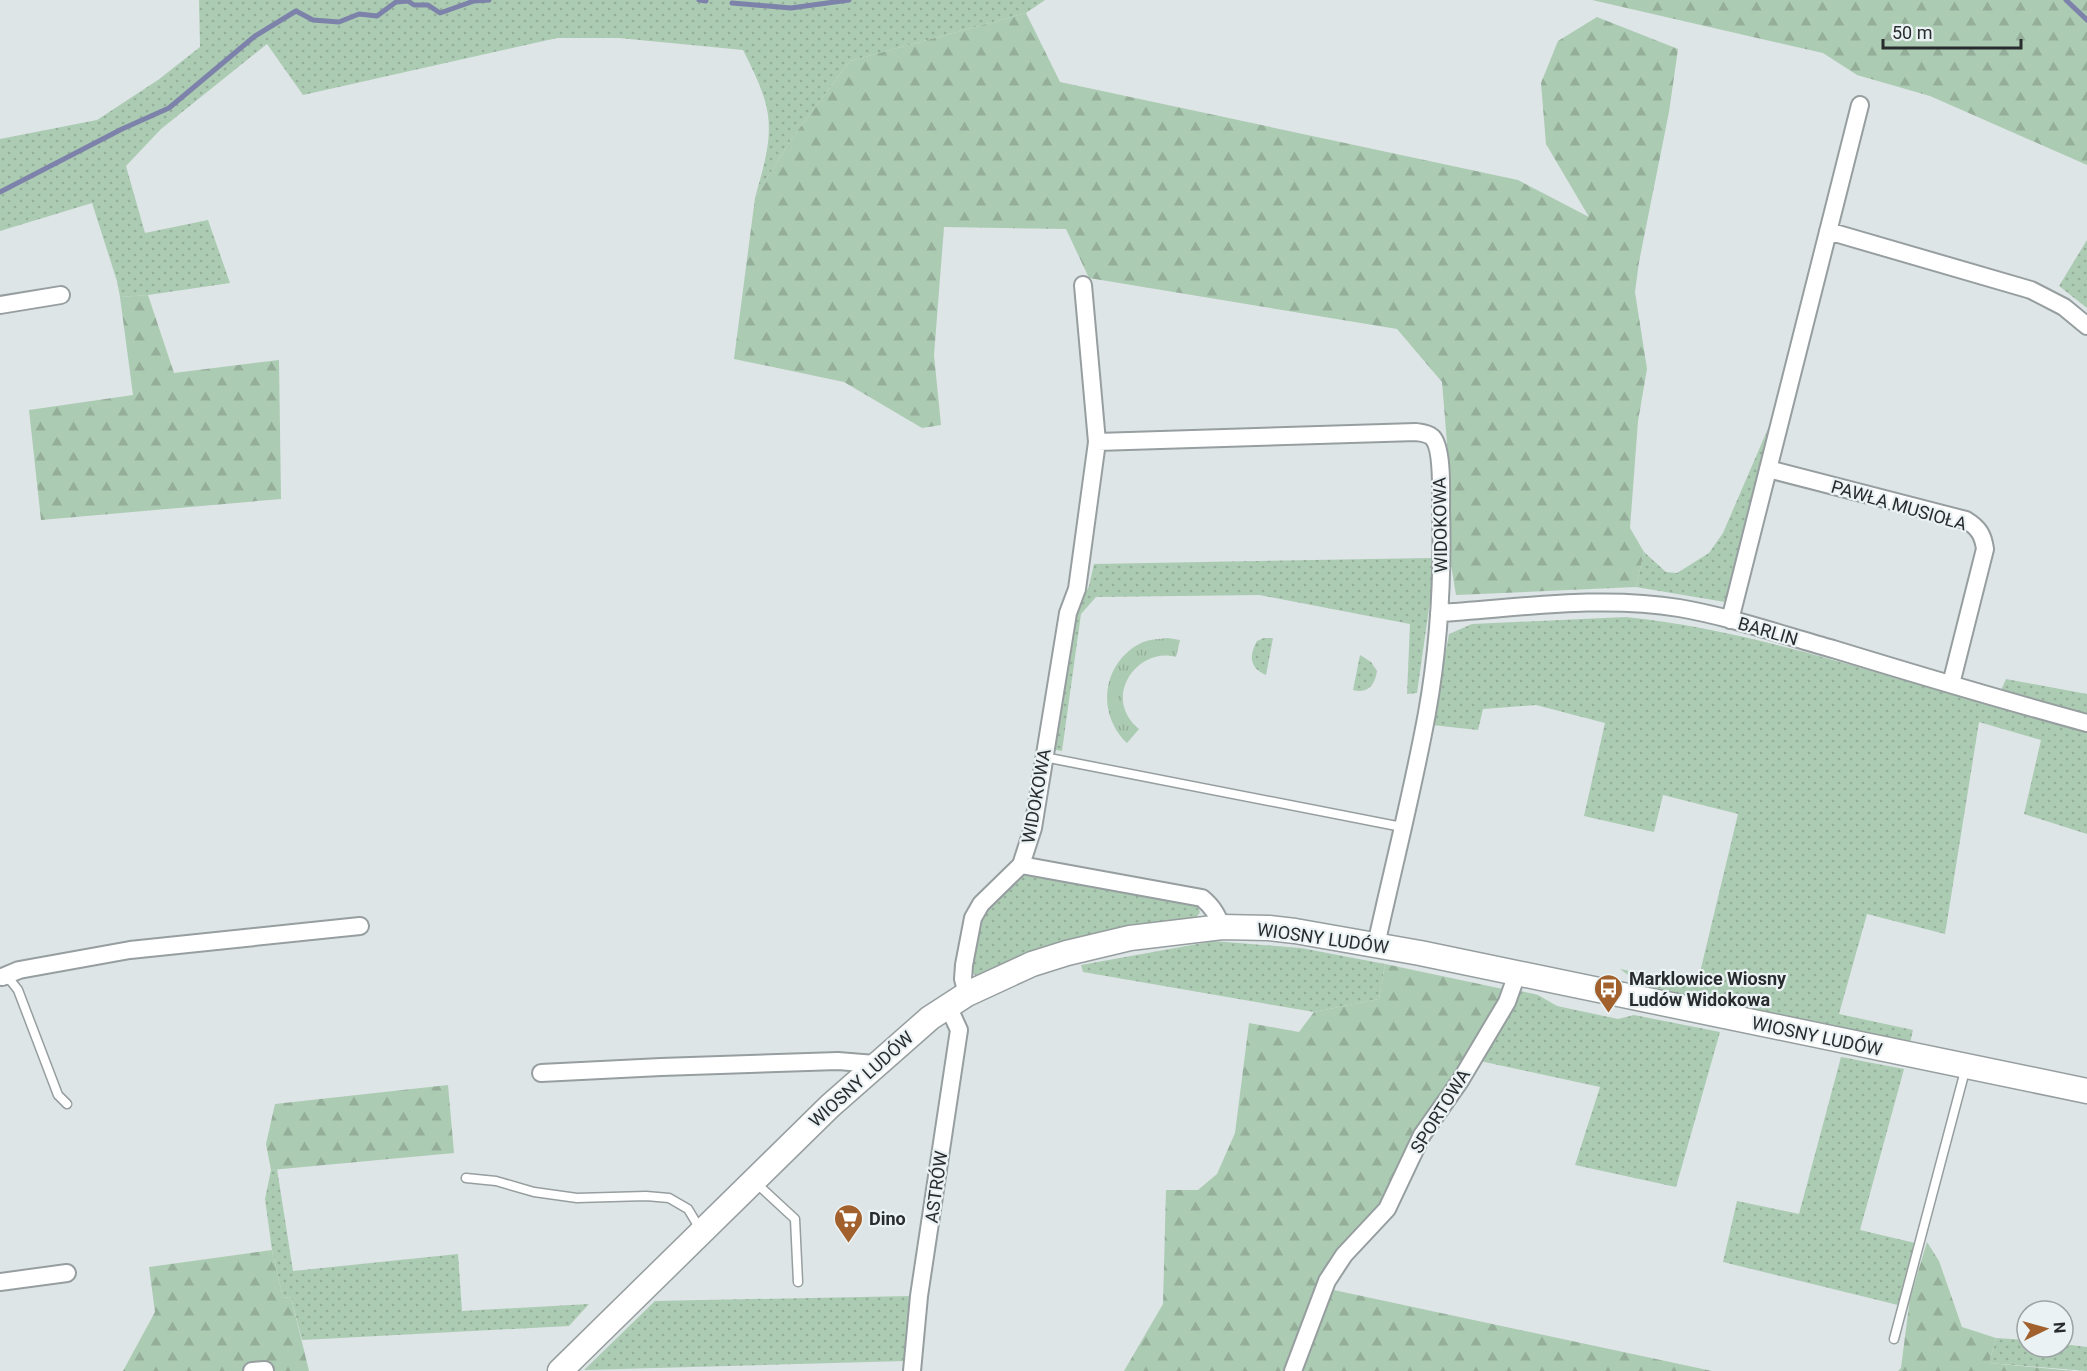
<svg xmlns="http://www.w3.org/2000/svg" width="2087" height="1371" font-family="Roboto,sans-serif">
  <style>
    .grass { fill: url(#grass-dots) }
    .forest { fill: url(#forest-firs) }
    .park { fill: url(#park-tufts) }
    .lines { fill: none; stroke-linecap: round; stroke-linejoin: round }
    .stream { stroke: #7d82aa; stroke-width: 5 }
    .lane-casing { stroke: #979ea0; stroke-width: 11 }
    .street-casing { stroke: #979ea0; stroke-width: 20 }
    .secondary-casing { stroke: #979ea0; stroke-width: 27 }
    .lane { stroke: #fff; stroke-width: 8 }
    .street { stroke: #fff; stroke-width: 16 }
    .secondary { stroke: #fff; stroke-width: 24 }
    .labels { text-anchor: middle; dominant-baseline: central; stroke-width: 4.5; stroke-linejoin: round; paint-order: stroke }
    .street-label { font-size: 18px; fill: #292c2c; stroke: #ebf2f4 }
    .poi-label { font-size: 18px; font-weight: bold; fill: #292c2c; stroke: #ebf2f4; text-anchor: start }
  </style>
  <defs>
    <pattern id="grass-dots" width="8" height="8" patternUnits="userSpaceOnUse" patternTransform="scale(1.5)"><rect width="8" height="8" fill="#accbb3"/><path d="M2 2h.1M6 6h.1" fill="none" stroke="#94ae9a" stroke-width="1.8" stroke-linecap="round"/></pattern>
    <pattern id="forest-firs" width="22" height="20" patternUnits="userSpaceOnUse" patternTransform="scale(1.5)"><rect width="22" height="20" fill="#accbb3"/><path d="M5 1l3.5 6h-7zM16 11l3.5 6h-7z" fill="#94ae9a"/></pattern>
    <pattern id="park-tufts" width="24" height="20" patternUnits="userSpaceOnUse" patternTransform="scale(1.5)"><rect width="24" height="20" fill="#accbb3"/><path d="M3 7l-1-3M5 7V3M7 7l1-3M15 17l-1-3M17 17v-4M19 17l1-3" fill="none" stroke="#94ae9a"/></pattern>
  </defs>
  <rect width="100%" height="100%" fill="#dde5e6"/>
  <path class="grass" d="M199,0H1045L1026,13L850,61L792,138L755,198C762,172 772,143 768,115C765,93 753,70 743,50L619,38H557L303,95L267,44L161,129L126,166L145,233L208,220L230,283L148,295L120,297L117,281L92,203L0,231V139L97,120L158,80L200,47Z
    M2087,240V308L2059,286Z
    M1773,417L1725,602L1636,587L1644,552L1666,572L1677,573L1709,553L1723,533Z
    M1431,558L1433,580L1417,693L1407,694L1410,624L1259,595L1096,597L1081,614L1062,751L1051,749L1073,619L1089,586L1094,564Z
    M1626,617C1752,630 1873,673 1994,706L2006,679L2087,694V834L2024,814L2041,740L1979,722L1945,934L1867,914L1839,1014L1913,1030L1910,1043L1650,991L1620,969L1697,985L1738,814L1663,795L1654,832L1584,816L1605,723L1536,705L1483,709L1478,730L1432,725L1449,634L1472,624Z
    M1264,638H1273L1266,675C1249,668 1249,655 1257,641Z
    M1360,655L1371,662L1377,671C1375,685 1368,694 1353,690Z
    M1023,871L1197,905L1200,912L1195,920L977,977L972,972L969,962L985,906Z
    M1214,941L1301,948L1385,964L1379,999L1314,1012L1083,972L1081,965Z
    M1517,990L1538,995L1557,1006L1618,1019L1634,1015L1720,1032L1676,1187L1575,1165L1600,1087L1480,1061Z
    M1841,1057L1904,1069L1860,1230L1915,1243L1898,1305L1723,1262L1737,1201L1799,1214Z
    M277,1169L293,1271L458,1254L462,1311L589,1304L569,1326L302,1340L291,1297L283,1298L272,1250L265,1199L271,1170Z
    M911,1296L904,1361L584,1370L655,1301Z
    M1996,1338L2027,1340V1347H2063V1344L2087,1347V1371L1989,1363Z"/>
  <path class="forest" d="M1592,0H2087V165L1930,96L1857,75L1823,53Z
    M1026,13L1060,82L1518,180L1589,217L1546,144L1541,83L1558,41L1597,17L1678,49L1669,112L1639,262L1635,292L1647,369L1638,421L1630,528L1644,552L1636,587L1456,595L1450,559L1448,455L1442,382L1397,329L1089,278L1066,229L944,227L934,355L941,425L922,428L844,382L734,359L755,198L792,138L850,61Z
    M148,295L174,373L279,360L281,499L41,520L29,410L133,395L120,297Z
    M1385,964L1503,989L1485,1028L1402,1155L1380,1206L1334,1254L1319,1279L1286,1371H1124L1163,1304L1166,1190H1198L1217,1174L1235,1133L1249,1023L1299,1032L1314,1012L1379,999Z
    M448,1085L454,1153L271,1170L266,1144L275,1104Z
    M1927,1242L1939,1261L1962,1327L1996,1338L1989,1363L2074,1371H1898L1901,1368L1910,1298Z
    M272,1250L283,1298L291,1297L309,1371H123L155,1312L149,1267Z
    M1329,1289L1712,1371H1297Z"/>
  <path class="park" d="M1168,638L1180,640L1176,657C1146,648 1114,680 1125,710C1128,718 1133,724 1139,729L1127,743C1096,713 1102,663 1141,643C1149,639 1159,639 1168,638Z"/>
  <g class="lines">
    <path class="stream" d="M699,0L706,1
      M2066,0L2087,20
      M732,3L791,8L849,0
      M0,192L122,129L169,108L255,36L296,11L313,20L339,22L359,14L377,16L396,2L408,1L414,5H428L440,13L474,1L489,0"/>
    <defs>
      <path id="lane" d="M1044,757L1402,827
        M2,977L11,981L18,990L58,1095L67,1104
        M466,1178L496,1181L534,1192L577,1198L646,1196L669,1198L688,1209L700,1229
        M756,1183L795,1219L798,1282
        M1894,1339L1966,1067"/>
      <path id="street" d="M1828,231L2031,290L2064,307L2087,326
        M0,305L61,295
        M1097,442L1416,432C1422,433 1427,433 1432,437C1443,447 1441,493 1441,509C1443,577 1439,646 1427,713C1413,790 1393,868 1376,945
        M1768,469L1966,520C1979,528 1983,535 1985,549L1951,684
        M1439,613C1518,608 1600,595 1679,608C1731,617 1783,635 1833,649C1918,675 2002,700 2087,723
        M1730,620L1860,105
        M1021,865L1202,898C1213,907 1217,915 1222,927
        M2,977L19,970L130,950L360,926
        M967,994L963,979L964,965L973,918L981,904L1021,865L1033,828L1068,613L1077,589L1097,442L1083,285
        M541,1073L661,1067L838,1061L875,1064
        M0,1282L67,1273
        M252,1371L265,1370
        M912,1371L919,1296L959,1030L948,1006
        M1293,1371L1327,1281L1344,1255L1387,1209L1422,1135L1460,1081L1507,1002L1517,974"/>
      <path id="secondary" d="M560,1371L830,1106L930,1018L967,994L1032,964L1067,953L1130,938L1222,927L1269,928L1295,931L1420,953L2087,1091"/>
    </defs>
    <use href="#lane" class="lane-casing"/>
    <use href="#street" class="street-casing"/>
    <use href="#secondary" class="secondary-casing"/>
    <use href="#lane" class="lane"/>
    <use href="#street" class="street"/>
    <use href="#secondary" class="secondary"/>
  </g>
  <defs>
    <symbol id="bus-pin" viewBox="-11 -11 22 30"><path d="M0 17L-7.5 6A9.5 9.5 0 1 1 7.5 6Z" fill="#a2612c" stroke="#ebf2f4"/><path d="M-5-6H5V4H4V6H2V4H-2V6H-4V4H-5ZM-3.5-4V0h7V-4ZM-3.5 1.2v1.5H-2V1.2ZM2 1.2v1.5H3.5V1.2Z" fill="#fff"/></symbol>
    <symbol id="supermarket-pin" viewBox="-11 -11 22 30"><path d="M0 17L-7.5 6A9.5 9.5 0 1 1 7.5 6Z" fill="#a2612c" stroke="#ebf2f4"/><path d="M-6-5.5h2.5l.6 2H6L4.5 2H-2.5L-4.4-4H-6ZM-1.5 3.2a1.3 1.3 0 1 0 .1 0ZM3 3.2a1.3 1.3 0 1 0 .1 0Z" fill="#fff"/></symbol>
  </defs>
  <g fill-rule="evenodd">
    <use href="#bus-pin" x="1592" y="972" width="33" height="45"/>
    <use href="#supermarket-pin" x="832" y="1202" width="33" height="45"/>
  </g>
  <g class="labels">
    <g class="street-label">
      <text transform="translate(1899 505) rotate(16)">PAWŁA MUSIOŁA</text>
      <text transform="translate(1440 525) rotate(-91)">WIDOKOWA</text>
      <text transform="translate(1768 631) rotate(16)">BARLIN</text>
      <text transform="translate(1036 796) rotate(-80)">WIDOKOWA</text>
      <text transform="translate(1323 938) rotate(8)">WIOSNY LUDÓW</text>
      <text transform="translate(1817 1036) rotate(12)">WIOSNY LUDÓW</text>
      <text transform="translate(861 1079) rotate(-42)">WIOSNY LUDÓW</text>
      <text transform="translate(1440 1111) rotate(-58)">SPORTOWA</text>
      <text transform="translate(936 1187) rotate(-82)">ASTRÓW</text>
    </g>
    <g class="poi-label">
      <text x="1629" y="978">Marklowice Wiosny<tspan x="1629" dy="21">Ludów Widokowa</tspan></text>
      <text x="869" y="1218">Dino</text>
    </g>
  </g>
  <g transform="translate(2045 1329) rotate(85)"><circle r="28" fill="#ebf2f4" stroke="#9da3a4" stroke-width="1.5"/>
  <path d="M0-4.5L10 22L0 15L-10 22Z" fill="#a2612c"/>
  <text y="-9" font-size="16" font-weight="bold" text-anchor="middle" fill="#292c2c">N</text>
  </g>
  <path d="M1883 39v9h138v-9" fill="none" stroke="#292c2c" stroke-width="3"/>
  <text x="1892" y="39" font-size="18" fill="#292c2c" stroke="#ebf2f4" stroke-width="4.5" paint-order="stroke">50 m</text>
</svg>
